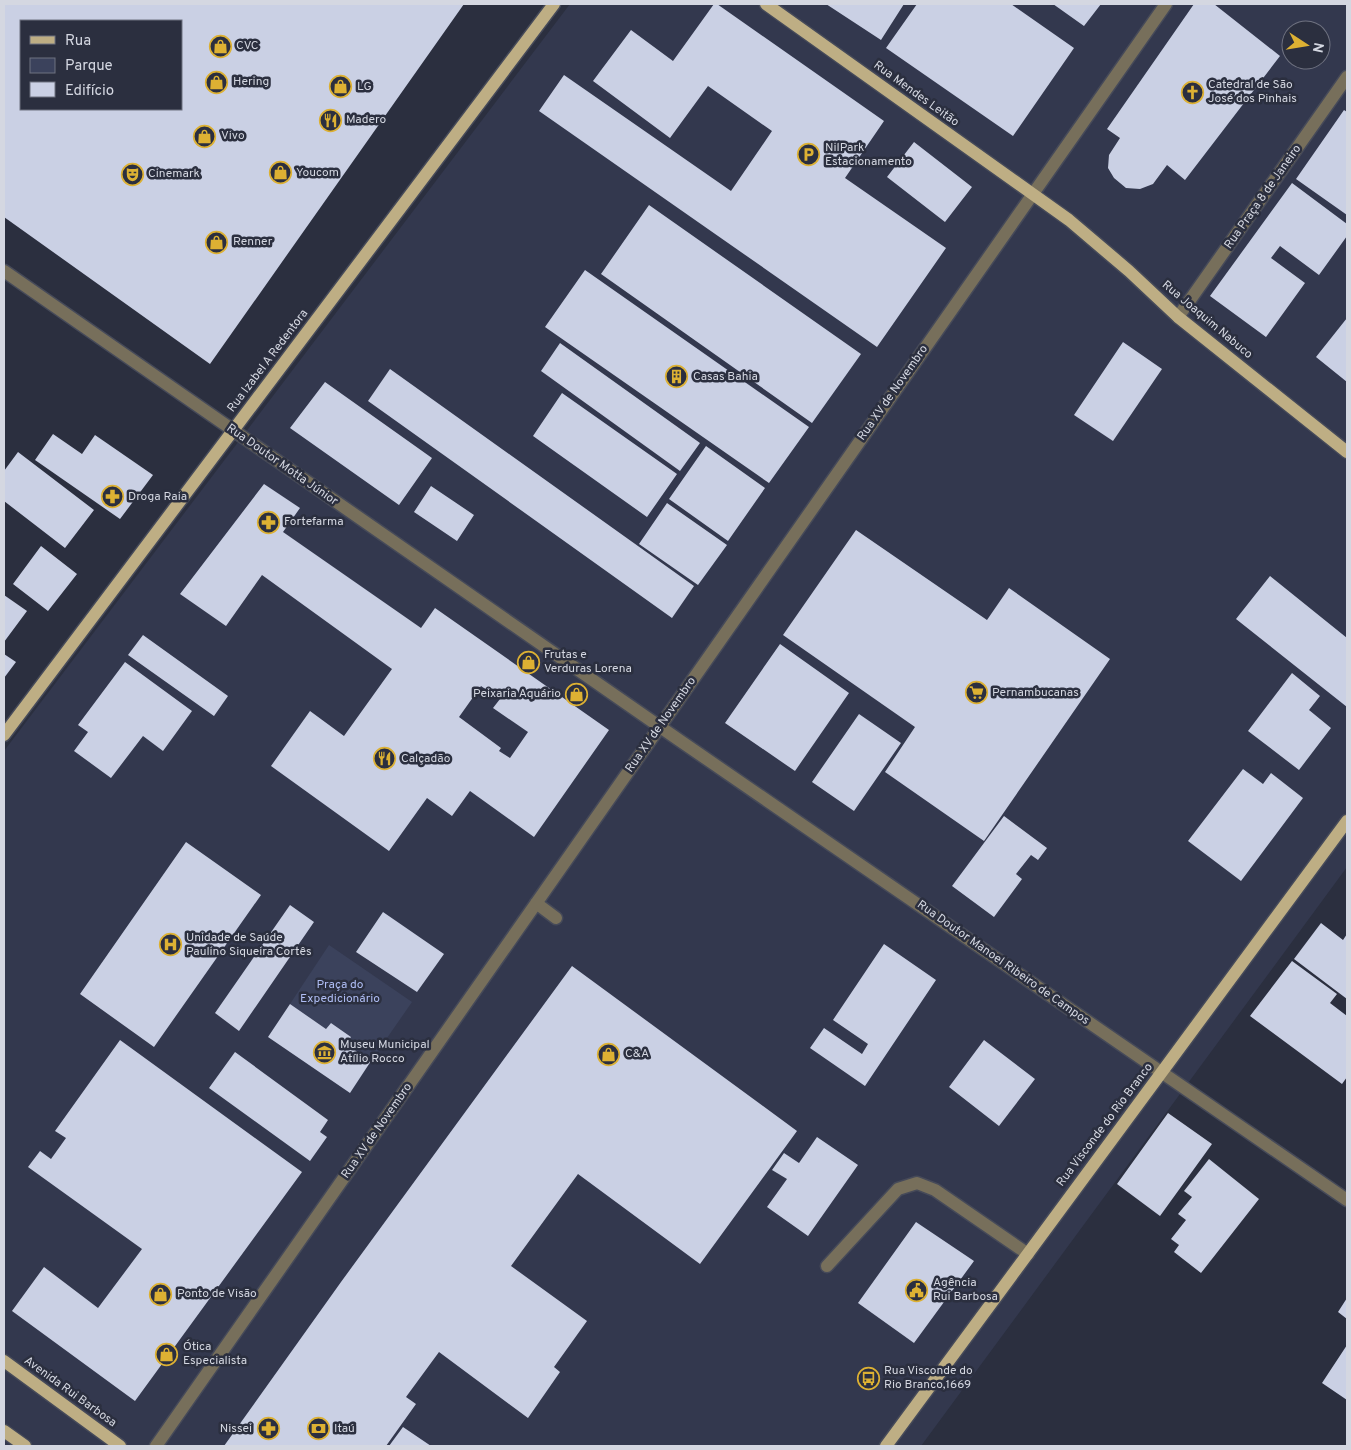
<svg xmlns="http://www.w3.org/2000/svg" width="1351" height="1450" font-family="Overpass,sans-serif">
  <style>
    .built { fill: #33384e; fill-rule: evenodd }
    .green { fill: #3b425c }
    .building { fill: #cad0e4; fill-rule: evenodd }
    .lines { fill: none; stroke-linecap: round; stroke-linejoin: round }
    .minor-casing { stroke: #464a59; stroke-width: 15 }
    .major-casing { stroke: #464a59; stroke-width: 15 }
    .minor { stroke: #776f5b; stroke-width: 12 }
    .major { stroke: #beae84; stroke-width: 12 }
    .labels { text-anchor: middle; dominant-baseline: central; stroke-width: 5; stroke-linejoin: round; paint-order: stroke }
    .poi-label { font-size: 12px; fill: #d4d7e1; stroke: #2b2f3f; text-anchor: start }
    .street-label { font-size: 12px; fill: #d4d7e1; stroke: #2b2f3f }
    .park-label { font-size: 12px; fill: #afbdf4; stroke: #2b2f3f }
  </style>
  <rect width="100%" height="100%" fill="#2b2f3f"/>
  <path class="built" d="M570,4H1347V867L921,1446H4V751ZM1291,30H1321V60H1291Z"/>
  <path class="green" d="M329,945L412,1002L371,1061L346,1044L350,1036L331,1023L326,1029L290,1004Z"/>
  <path class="building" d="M4,4H464L210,364L4,217ZM21,21H181V109H21Z
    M714,4H717L884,121L845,178L946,248L877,347L539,111L564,75L731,191L772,131L708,86L670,138L593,81L631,30L673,61Z
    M826,4H904L881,40Z
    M917,4H1011L1074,48L1013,136L886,48Z
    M1053,4H1101L1084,26Z
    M1194,4H1214L1280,56L1185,180L1167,165L1153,184L1140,189L1126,188L1114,178L1108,168L1109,155L1120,138L1107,129Z
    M1344,110L1347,112V215L1296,179Z
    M914,142L972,187L945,222L887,177Z
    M1292,183L1347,224V236L1319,275L1280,246L1271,258L1305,283L1266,337L1210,296Z
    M649,205L861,354L812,423L601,274Z
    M585,270L809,427L769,483L545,327Z
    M1347,318V382L1316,357Z
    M1123,342L1162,369L1113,441L1074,415Z
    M560,343L700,443L680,471L541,371Z
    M390,369L694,586L672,618L368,401Z
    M325,382L432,458L399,505L290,428Z
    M562,393L677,474L647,517L533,436Z
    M53,434L82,454L95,435L153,475L120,519L35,460Z
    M706,446L765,488L728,541L669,499Z
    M18,452L94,510L65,548L4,501V471Z
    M264,484L300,508L283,532L421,628L435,608L609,730L534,837L470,791L452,816L427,798L389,851L271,766L310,711L344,736L392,669L262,575L226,626L180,594ZM481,686L500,699L493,708L528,732L510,758L499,751L501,748L459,717Z
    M431,486L474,515L457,541L414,512Z
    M667,503L727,545L698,585L639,544Z
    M856,530L987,620L1009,588L1110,659L984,841L885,772L915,727L783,635Z
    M41,546L77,574L48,611L13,584Z
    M1270,576L1347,638V707L1236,619Z
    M4,595L27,611L4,642Z
    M143,635L228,696L214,716L128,655Z
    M780,644L849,693L795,771L725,723Z
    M4,654L16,662L4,678Z
    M125,662L192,711L163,751L143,736L111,778L74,751L88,732L78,725Z
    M1292,673L1320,696L1309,710L1331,728L1299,770L1248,731Z
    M859,714L901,743L854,811L812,782Z
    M1243,769L1263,784L1271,773L1303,798L1241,881L1188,841Z
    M1004,816L1047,848L1038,860L1031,855L1016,874L1022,879L994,917L952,886Z
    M186,842L261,895L154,1047L80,994Z
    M290,905L314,922L239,1031L215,1013Z
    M383,912L444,954L417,992L356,952Z
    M1321,923L1343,940L1347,934V999L1294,959Z
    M884,944L936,980L865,1086L810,1048L824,1028L862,1054L868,1044L833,1020Z
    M1292,961L1337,994L1330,1003L1347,1016V1077L1342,1084L1250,1016Z
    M572,966L797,1131L700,1264L578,1174L511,1266L587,1321L554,1367L560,1372L528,1418L439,1352L406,1397L416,1404L386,1446H224L341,1282Z
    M290,1004L326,1029L331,1023L351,1037L346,1044L371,1061L350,1093L268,1037Z
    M120,1040L302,1172L135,1401L12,1311L44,1267L98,1308L142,1249L28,1167L40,1151L51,1159L66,1138L55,1131Z
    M984,1040L1035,1079L999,1126L949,1087Z
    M235,1052L328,1120L320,1132L327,1137L310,1161L209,1088Z
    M1168,1113L1212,1144L1160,1216L1117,1184Z
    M817,1137L858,1165L808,1236L767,1207L787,1179L772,1170L784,1153L799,1163Z
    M1209,1159L1259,1199L1201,1273L1174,1252L1179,1245L1171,1239L1186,1220L1178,1214L1192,1197L1184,1191Z
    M916,1222L974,1261L914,1343L858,1303Z
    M1347,1298V1319L1338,1312Z
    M1347,1345V1400L1322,1383Z
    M403,1427L431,1446H389Z"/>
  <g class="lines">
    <defs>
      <path id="minor" d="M4,271L679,740L1347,1200
        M1178,317L1347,77
        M536,903L556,918
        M827,1266L898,1189L917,1183L935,1190L1028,1254
        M156,1446L1166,4"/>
      <path id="major" d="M766,4L1069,220L1129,271L1178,317L1347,452
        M4,735L554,4
        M4,1361L120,1446
        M4,1431L25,1446
        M886,1446L1347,821"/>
    </defs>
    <use href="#minor" class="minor-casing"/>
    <use href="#major" class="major-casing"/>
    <use href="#minor" class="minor"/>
    <use href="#major" class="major"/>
  </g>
  <defs>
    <symbol id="shop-ring" viewBox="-11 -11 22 22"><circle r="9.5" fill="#2b2f3f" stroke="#ddb133" stroke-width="1.5"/><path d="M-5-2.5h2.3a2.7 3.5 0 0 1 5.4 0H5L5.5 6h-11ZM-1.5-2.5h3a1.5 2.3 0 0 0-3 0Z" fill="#ddb133"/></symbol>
    <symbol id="church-ring" viewBox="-11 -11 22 22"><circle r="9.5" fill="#2b2f3f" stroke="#ddb133" stroke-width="1.5"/><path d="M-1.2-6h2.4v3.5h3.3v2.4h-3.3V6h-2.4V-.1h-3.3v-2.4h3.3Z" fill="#ddb133"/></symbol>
    <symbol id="restaurant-ring" viewBox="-11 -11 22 22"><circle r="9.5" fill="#2b2f3f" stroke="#ddb133" stroke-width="1.5"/><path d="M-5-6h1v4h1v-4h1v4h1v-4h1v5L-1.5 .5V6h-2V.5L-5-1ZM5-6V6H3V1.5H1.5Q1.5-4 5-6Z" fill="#ddb133"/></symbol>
    <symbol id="parking-ring" viewBox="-11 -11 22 22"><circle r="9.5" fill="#2b2f3f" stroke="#ddb133" stroke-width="1.5"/><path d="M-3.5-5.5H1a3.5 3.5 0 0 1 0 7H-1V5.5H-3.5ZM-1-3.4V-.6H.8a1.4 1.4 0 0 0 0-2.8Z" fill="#ddb133"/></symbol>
    <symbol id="theatre-ring" viewBox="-11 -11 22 22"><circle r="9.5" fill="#2b2f3f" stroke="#ddb133" stroke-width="1.5"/><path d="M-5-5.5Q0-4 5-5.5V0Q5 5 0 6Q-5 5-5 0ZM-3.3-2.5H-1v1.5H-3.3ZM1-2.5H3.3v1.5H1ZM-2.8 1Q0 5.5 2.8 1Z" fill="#ddb133"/></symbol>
    <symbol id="building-ring" viewBox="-11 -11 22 22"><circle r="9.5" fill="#2b2f3f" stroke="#ddb133" stroke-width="1.5"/><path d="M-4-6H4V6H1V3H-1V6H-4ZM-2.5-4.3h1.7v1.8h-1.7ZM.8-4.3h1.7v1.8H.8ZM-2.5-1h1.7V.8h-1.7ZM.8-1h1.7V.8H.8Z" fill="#ddb133"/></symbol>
    <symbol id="pharmacy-ring" viewBox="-11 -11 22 22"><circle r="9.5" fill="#2b2f3f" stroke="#ddb133" stroke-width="1.5"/><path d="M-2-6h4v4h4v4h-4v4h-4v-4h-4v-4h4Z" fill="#ddb133"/></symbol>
    <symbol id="supermarket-ring" viewBox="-11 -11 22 22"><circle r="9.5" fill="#2b2f3f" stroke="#ddb133" stroke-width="1.5"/><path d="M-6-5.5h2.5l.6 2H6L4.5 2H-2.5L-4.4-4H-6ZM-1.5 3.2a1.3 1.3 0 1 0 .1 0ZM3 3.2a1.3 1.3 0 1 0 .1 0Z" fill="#ddb133"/></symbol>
    <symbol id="hospital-ring" viewBox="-11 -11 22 22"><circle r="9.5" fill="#2b2f3f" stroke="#ddb133" stroke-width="1.5"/><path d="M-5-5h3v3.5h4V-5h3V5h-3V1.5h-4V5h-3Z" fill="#ddb133"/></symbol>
    <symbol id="museum-ring" viewBox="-11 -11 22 22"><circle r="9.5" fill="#2b2f3f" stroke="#ddb133" stroke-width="1.5"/><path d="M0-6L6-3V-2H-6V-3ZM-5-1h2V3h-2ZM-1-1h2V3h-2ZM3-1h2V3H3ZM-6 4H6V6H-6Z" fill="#ddb133"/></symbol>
    <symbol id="civic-ring" viewBox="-11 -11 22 22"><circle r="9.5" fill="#2b2f3f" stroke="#ddb133" stroke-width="1.5"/><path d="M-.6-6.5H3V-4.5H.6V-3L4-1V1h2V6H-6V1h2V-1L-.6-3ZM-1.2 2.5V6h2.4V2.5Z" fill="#ddb133"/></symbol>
    <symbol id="bus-ring" viewBox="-11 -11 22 22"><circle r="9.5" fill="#2b2f3f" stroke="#ddb133" stroke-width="1.5"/><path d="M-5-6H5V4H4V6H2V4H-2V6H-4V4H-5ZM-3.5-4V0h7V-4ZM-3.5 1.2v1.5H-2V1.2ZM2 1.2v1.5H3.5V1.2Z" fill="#ddb133"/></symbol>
    <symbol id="bank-ring" viewBox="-11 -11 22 22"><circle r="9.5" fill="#2b2f3f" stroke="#ddb133" stroke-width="1.5"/><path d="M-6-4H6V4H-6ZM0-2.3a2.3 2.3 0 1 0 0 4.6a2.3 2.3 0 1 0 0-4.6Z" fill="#ddb133"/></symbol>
  </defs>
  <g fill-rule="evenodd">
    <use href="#shop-ring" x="208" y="34" width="25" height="25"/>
    <use href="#shop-ring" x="204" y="70" width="25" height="25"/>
    <use href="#shop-ring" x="328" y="74" width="25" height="25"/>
    <use href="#church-ring" x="1180" y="80" width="25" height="25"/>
    <use href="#restaurant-ring" x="318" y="108" width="25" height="25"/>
    <use href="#shop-ring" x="192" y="124" width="25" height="25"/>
    <use href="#parking-ring" x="796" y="142" width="25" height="25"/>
    <use href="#shop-ring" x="268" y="160" width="25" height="25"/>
    <use href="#theatre-ring" x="120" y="162" width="25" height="25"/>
    <use href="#shop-ring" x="204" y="230" width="25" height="25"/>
    <use href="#building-ring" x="664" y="364" width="25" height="25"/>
    <use href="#pharmacy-ring" x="100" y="484" width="25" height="25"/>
    <use href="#pharmacy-ring" x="256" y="510" width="25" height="25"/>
    <use href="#shop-ring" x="516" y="650" width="25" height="25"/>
    <use href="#supermarket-ring" x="964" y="680" width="25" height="25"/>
    <use href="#shop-ring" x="564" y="682" width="25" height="25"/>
    <use href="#restaurant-ring" x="372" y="746" width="25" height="25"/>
    <use href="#hospital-ring" x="158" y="932" width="25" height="25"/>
    <use href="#museum-ring" x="312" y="1040" width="25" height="25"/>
    <use href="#shop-ring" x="596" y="1042" width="25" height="25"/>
    <use href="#civic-ring" x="904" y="1278" width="25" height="25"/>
    <use href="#shop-ring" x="148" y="1282" width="25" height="25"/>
    <use href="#shop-ring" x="154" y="1342" width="25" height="25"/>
    <use href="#bus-ring" x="856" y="1366" width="25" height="25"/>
    <use href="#pharmacy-ring" x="256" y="1416" width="25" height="25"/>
    <use href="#bank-ring" x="306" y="1416" width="25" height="25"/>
  </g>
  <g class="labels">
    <g class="poi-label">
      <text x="236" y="46">CVC</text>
      <text x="233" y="82">Hering</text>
      <text x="1208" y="85">Catedral de São<tspan x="1208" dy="14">José dos Pinhais</tspan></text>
      <text x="357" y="87">LG</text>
      <text x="346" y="120">Madero</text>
      <text x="221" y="136">Vivo</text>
      <text x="825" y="148">NilPark<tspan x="825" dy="14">Estacionamento</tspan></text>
      <text x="296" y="173">Youcom</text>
      <text x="148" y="174">Cinemark</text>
      <text x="233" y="242">Renner</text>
      <text x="693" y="377">Casas Bahia</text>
      <text x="128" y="497">Droga Raia</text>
      <text x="284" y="522">Fortefarma</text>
      <text x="544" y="655">Frutas e<tspan x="544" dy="14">Verduras Lorena</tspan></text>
      <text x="992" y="693">Pernambucanas</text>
      <text x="561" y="694" text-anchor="end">Peixaria Aquário</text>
      <text x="401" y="759">Calçadão</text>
      <text x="186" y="938">Unidade de Saúde<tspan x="186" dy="14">Paulino Siqueira Cortês</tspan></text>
      <text x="340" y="1045">Museu Municipal<tspan x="340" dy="14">Atílio Rocco</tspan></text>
      <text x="625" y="1054">C&amp;A</text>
      <text x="933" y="1283">Agência<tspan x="933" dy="14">Rui Barbosa</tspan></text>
      <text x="177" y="1294">Ponto de Visão</text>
      <text x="183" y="1347">Ótica<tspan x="183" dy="14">Especialista</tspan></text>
      <text x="884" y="1371">Rua Visconde do<tspan x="884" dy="14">Rio Branco,1669</tspan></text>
      <text x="252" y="1429" text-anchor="end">Nissei</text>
      <text x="334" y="1429">Itaú</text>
    </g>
    <g class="street-label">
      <text transform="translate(916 94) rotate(36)">Rua Mendes Leitão</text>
      <text transform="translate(1263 197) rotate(-55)">Rua Praça 8 de Janeiro</text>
      <text transform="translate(1207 320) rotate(40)">Rua Joaquim Nabuco</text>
      <text transform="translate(268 361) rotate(-53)">Rua Izabel A Redentora</text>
      <text transform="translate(893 393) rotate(-55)">Rua XV de Novembro</text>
      <text transform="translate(282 465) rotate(35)">Rua Doutor Motta Júnior</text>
      <text transform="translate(661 725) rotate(-55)">Rua XV de Novembro</text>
      <text transform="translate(1003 963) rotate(35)">Rua Doutor Manoel Ribeiro de Campos</text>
      <text transform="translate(1105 1125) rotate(-53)">Rua Visconde do Rio Branco</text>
      <text transform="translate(377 1131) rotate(-55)">Rua XV de Novembro</text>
      <text transform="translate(70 1392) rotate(36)">Avenida Rui Barbosa</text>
    </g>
    <g class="park-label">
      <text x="340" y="985">Praça do<tspan x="340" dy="14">Expedicionário</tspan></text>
    </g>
  </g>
  <rect width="1351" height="1450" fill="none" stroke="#d4d7e1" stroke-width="10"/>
  <rect x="20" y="20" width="162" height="90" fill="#2b2f3f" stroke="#6f7280"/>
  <rect x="30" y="36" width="25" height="8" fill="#beae84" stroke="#6f7280"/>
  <text x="65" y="45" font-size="15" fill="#d4d7e1">Rua</text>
  <rect x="30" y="58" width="25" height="15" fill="#3b425c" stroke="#6f7280"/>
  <text x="65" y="70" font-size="15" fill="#d4d7e1">Parque</text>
  <rect x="30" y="82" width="25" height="15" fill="#cad0e4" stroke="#6f7280"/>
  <text x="65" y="95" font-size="15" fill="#d4d7e1">Edifício</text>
  <g transform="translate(1306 45) rotate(102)"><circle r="24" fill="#2b2f3f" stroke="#6f7280"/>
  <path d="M0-4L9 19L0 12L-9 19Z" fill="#ddb133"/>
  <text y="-8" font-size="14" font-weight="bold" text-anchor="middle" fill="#d4d7e1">N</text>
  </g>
</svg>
